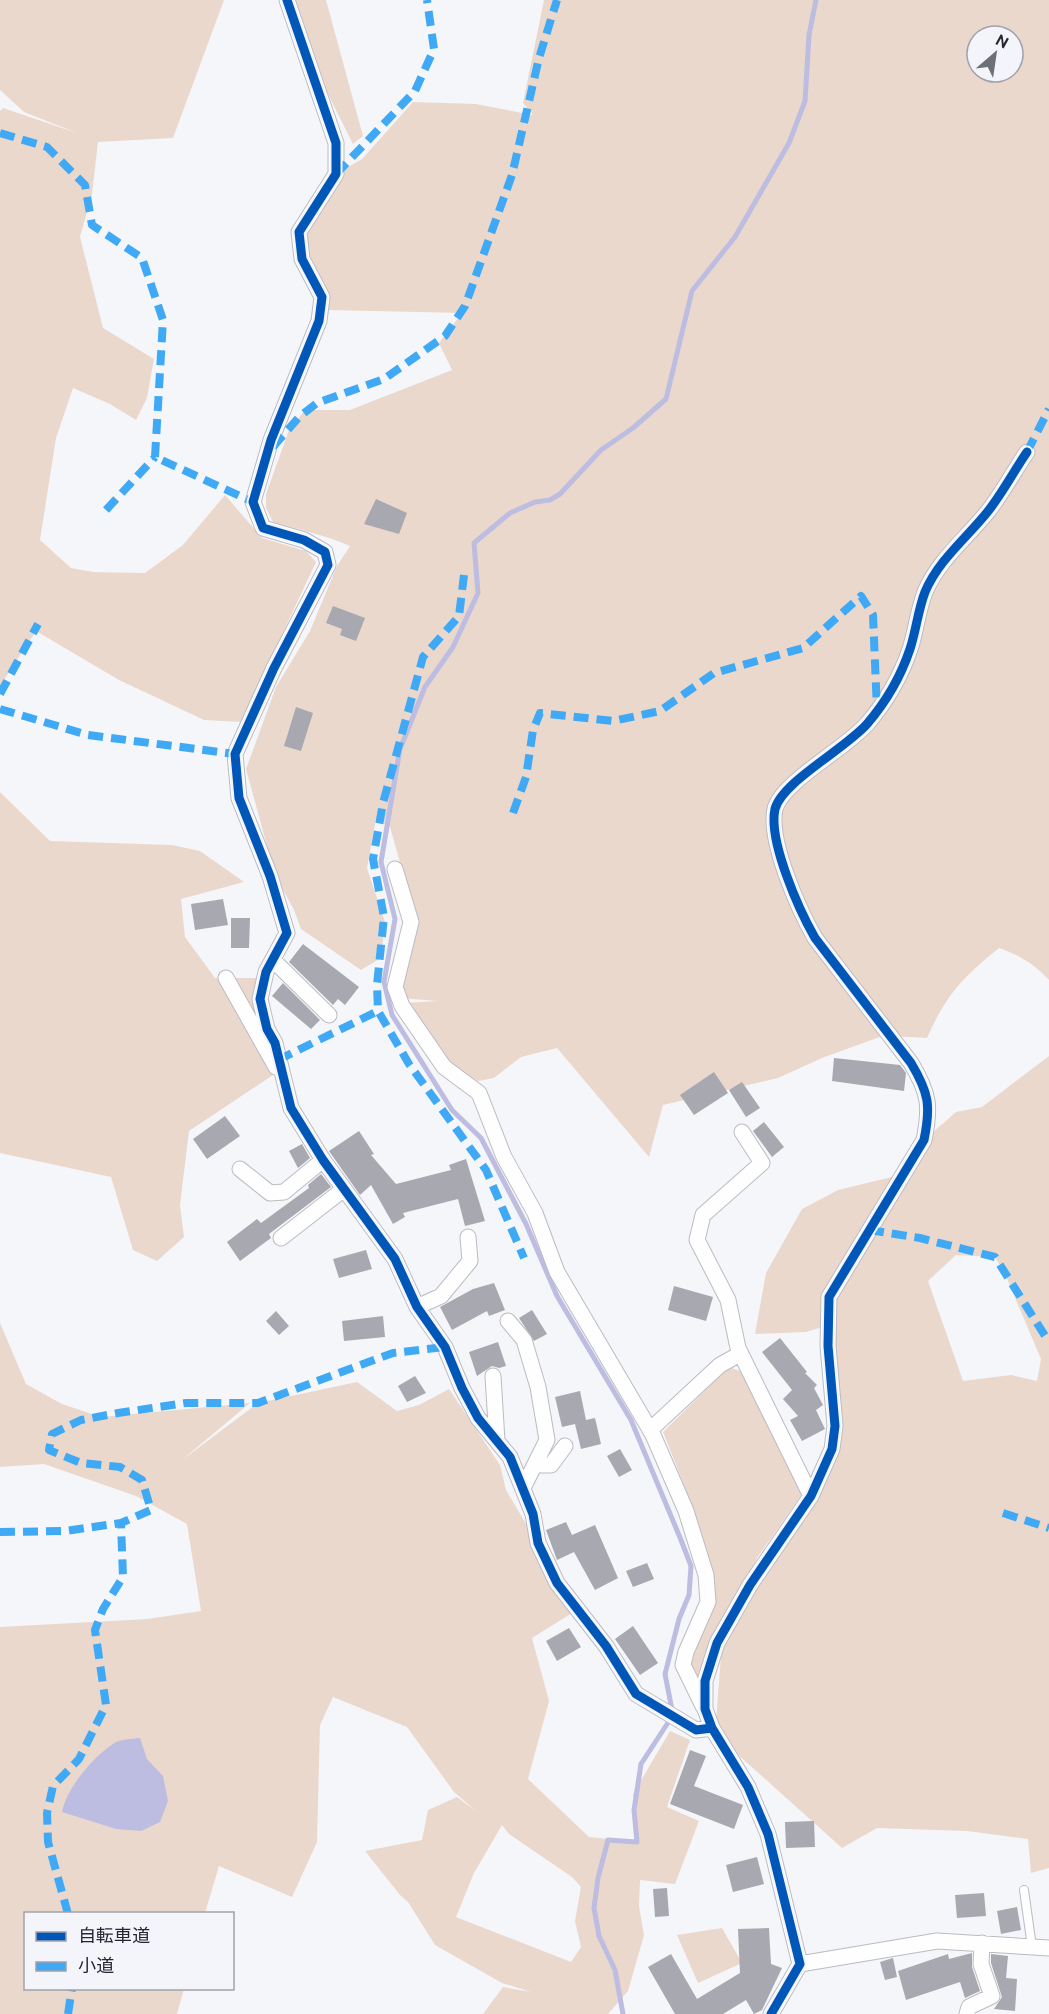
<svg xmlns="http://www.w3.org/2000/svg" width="1049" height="2014" font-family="Ubuntu,'Noto Sans JP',sans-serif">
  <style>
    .green { fill: #ebd8cd; fill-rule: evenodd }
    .water { fill: #bcbde0 }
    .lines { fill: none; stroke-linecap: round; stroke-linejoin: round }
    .stream { stroke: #bcbde0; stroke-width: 5 }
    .building { fill: #a8a8b0 }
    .service-casing { stroke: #bbbbc3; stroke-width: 10 }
    .minor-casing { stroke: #bbbbc3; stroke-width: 17 }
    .service { stroke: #fefefe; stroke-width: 8 }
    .minor { stroke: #fefefe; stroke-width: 15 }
    .quiet { stroke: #3fa9f5; stroke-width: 8; stroke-dasharray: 15 8; stroke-linecap: butt }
    .cycleway-casing { stroke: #f4f5fb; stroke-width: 13 }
    .cycleway { stroke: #0057b8; stroke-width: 9 }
  </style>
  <rect width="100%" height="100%" fill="#f5f6fa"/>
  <path class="green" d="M0,0H224L173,138L98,142L92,194L80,237L103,328L154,359L147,398L136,420L110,404L73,388L56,438L40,540L71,568L93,572L145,573L183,545L225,495L262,538L306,551L316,562L241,722L204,720L119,680L36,631L0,686V111L3,108L77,133L24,112L0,90Z
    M281,0H326L363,136L353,144Z
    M544,0H1049V980C1034,964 1019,955 999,948C963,977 946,995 927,1038L890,1036L888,1034L822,1058L778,1078L663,1105L649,1157L557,1048L521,1057L494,1078L478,1081L450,1068L405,1003L437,1001L401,998L400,978L417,923L390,827L376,819L367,868L385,922L381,958L361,970L301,929L294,910L275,875L246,769L276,687L310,631L337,566L350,546C326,535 299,530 273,522L266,508V494L289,430L305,410H350L452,370L439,343L462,313L327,310L302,259L309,213L336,174L362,159L413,102L476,104L533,115L523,103ZM977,36H1013V72H977Z
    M0,792L50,841L172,845L200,851L244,882L181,899L185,937L215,978H256L276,1073L189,1131L180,1205L184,1237L157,1261L133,1250L111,1177L0,1153Z
    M1049,1056V1868L1031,1873L1028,1839L967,1831L877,1828L842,1848L715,1734L722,1643L827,1481L841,1411L830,1325L806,1332L755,1334L766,1273L802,1209L838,1190L900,1175L924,1140L956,1112L982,1107ZM956,1255L995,1257L1005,1274L1041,1359L1037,1381L1011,1375L963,1381L928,1281Z
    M0,1323L26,1384L62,1404L101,1417L250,1403L182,1460L258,1403L357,1382L397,1411L419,1405L449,1389L500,1465L506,1490L577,1610L532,1638L549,1701L528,1779L589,1837L637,1842L633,1794L670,1731L690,1740L667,1807L699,1821L675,1884L640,1880L639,1906L644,1935L628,1991L608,2014H483L503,1987L531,1992L502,1983L435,1945L408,1902L400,1895L365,1851L422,1840L428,1810L457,1797L476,1811L454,1792L407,1727L333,1697L320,1725L317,1842L292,1897L219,1866L205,1913L26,1914V1988L184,1989L177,2014H0V1627L147,1619L201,1611L187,1524L136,1496L44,1464L0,1467ZM502,1825L509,1834L572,1877L581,1887L575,1921L581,1947L571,1962L456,1917L474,1873Z
    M729,1367L748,1374L805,1490L757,1558L697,1689L686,1652L714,1602L691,1526L690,1500L663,1432Z
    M722,1928L742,1963L698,1983L677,1935Z"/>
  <path class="water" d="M140,1738L147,1759L163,1776L168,1801L160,1822L141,1831L116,1829L62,1812C66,1789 93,1757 113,1744C119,1739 132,1739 140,1738Z"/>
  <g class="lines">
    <path class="stream" d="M623,2014L615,1970L599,1936L594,1908L598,1878L608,1840L637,1842L634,1810L641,1764L673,1715L665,1674L679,1619L689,1595L691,1566L681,1540L631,1420L557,1296L526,1224L481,1138L452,1110L392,1015L384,982L395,919L381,862L400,749L425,687L453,647L478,593L474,543L510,513L535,502L550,500L560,494L601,450L633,428L666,399L692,291L735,237L789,143L805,101L809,35L816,0"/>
  </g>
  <path class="building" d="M376,499L407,513L399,534L364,524Z
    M333,606L365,618L356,641L340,635L342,629L326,623Z
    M296,707L313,713L301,751L284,746Z
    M223,899L228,925L195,930L191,904Z
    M231,918H250L249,948H231Z
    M303,944L359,987L345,1005L338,999L333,1005L289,962Z
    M283,983L320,1020L311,1029L272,996Z
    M834,1058L900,1065L906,1073L904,1091L832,1081Z
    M714,1072L728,1093L694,1115L680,1095Z
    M742,1082L760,1108L746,1117L729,1090Z
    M225,1116L240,1136L207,1159L193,1139Z
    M764,1122L784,1147L772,1157L753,1131Z
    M359,1131L374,1154L371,1155L396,1184L451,1170L449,1165L466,1159L485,1221L465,1226L458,1199L403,1213L405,1217L393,1224L371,1185L360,1195L329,1151Z
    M302,1144L310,1158L298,1168L289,1151Z
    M321,1174L331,1187L269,1234L271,1238L240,1261L227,1242L257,1219L261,1223L309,1188L308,1185Z
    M366,1250L372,1269L339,1278L333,1259Z
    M494,1283L505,1310L489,1316L487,1311L452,1330L440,1307L473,1289Z
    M674,1286L713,1297L706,1321L668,1310Z
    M532,1310L547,1334L534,1341L519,1318Z
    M276,1311L289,1326L279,1335L266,1321Z
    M383,1316L385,1337L344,1341L342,1321Z
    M780,1338L807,1372L805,1373L817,1385L814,1388L823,1405L816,1410L825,1429L802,1441L790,1420L798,1416L783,1399L792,1390L762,1352Z
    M498,1342L506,1366L499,1368L492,1366L477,1376L469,1352Z
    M415,1376L426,1393L407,1402L398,1386Z
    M580,1391L586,1420L595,1418L601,1444L581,1449L575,1424L562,1427L555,1397Z
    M620,1449L632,1470L619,1477L607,1456Z
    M566,1522L572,1535L595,1525L618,1578L595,1590L574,1552L557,1560L546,1530Z
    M647,1563L654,1579L633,1587L626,1571Z
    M633,1626L658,1663L640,1675L615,1639Z
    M569,1628L581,1647L557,1661L546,1641Z
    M690,1750L706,1756L694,1786L743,1805L734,1829L670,1804Z
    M814,1821L815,1847L786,1848L785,1822Z
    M757,1857L764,1884L733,1892L726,1865Z
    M667,1888L669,1916L655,1917L653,1889Z
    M984,1893L986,1916L957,1918L955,1895Z
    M1017,1907L1021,1930L1001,1934L997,1911Z
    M769,1928L771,1964L782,1968L762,2010L754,2014L746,2000L723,2014H675L648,1967L671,1954L697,1999L740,1973L738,1929Z
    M972,1953V1967L980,1991L965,1998L960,1982L906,2000L898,1971L948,1954L949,1959Z
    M991,1954L1008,1956L1006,1978L1017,1979L1015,2011L994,2009L1002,1997L991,1963Z
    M893,1958L897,1977L885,1980L880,1962Z"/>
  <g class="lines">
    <defs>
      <path id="service" d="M1024,1890L1032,1947"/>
      <path id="minor" d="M287,0L336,143V174L299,232L302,259L322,297L319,321L271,440L253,502L263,528L304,540L325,552L328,565L274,668L235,754L239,798L270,876L287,933L266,972L260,999L267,1029L275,1043L291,1108L323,1160L395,1259L417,1307L445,1347L462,1388L478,1418L510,1457L533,1514L538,1543L557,1583L606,1646L636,1694L696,1730L712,1728
        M395,869L411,922L395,987L402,1006L444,1067L479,1093L504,1157L535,1213L557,1272L653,1435L686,1511L706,1575L708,1602L686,1652L683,1665L703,1706
        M273,960L329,1015
        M226,978L276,1067
        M742,1132L762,1163L703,1215L697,1240L728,1300L738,1348L811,1496
        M240,1169L270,1193L284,1192L323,1160
        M281,1238L344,1189
        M417,1307L441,1296L470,1261L468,1237
        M508,1321L524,1340L538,1387L547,1440L523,1488
        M493,1376L497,1441
        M650,1430L720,1365L740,1354
        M535,1465H551L565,1446
        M800,1964L937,1941L1049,1948
        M771,2014L800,1964L768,1834L748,1787L712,1728L705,1709V1681L717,1643L750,1585L811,1496L832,1449L835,1426L828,1346L829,1297L924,1140C931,1106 929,1093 911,1063L815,938C799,910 768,841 775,809C782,782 845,749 867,724C885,703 901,676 910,649C916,631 918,610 925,592C939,559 968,537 989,510C1003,492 1014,471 1027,452
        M967,2014L969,2007L992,1996L981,1964L982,1943"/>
    </defs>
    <use href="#service" class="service-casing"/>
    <use href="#minor" class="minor-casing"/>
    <use href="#service" class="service"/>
    <use href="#minor" class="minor"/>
    <path class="quiet" d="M0,133L47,147L85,185L92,225L142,258L163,320L155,457L253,502
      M336,174L415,91L434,49L427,0
      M273,447L299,417L317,403L384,379L445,336L465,306L512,175L539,58L557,0
      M1027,452L1049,409
      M106,510L155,457
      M464,575L459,616L423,657L383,803L373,859L384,917L377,985L378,1011L409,1064L486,1170L524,1258
      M0,694L38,624
      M0,709L88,735L235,754
      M513,813L526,777L533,730L540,713L613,721L660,711L714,673L803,648L861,596L873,615L877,711
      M278,1060L378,1011
      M869,1230L920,1238L995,1257L1049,1342
      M1003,1513L1049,1528
      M0,1532L65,1531L121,1523L151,1510L142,1480L120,1467L81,1463L49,1450L52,1434L81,1420L118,1413L186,1403H258L393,1353L445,1347
      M68,1914L48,1842L47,1813L53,1786L79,1759L106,1705L95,1630L103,1609L123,1577L121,1523
      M68,2014L72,1988"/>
    <defs>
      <path id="cycleway" d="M287,0L336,143V174L299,232L302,259L322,297L319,321L271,440L253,502L263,528L304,540L325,552L328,565L274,668L235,754L239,798L270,876L287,933L266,972L260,999L267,1029L275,1043L291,1108L323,1160L395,1259L417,1307L445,1347L462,1388L478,1418L510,1457L533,1514L538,1543L557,1583L606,1646L636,1694L696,1730L712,1728
        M771,2014L800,1964L768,1834L748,1787L712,1728L705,1709V1681L717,1643L750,1585L811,1496L832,1449L835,1426L828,1346L829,1297L924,1140C931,1106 929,1093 911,1063L815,938C799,910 768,841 775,809C782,782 845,749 867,724C885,703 901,676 910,649C916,631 918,610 925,592C939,559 968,537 989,510C1003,492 1014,471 1027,452"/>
    </defs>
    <use href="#cycleway" class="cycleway-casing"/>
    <use href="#cycleway" class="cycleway"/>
  </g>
  <rect x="24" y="1912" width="210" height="78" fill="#f4f5fb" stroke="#a1a2ab" stroke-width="1.5"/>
  <rect x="36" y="1932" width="30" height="9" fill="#0057b8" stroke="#a1a2ab" stroke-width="1.5"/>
  <text x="78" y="1942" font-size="18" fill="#252632">自転車道</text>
  <rect x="36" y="1962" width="30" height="9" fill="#3fa9f5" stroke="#a1a2ab" stroke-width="1.5"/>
  <text x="78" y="1972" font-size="18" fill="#252632">小道</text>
  <g transform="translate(995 54) rotate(29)"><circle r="28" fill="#f4f5fb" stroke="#a1a2ab" stroke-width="1.5"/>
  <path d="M0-4.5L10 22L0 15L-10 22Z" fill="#6e6f78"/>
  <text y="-9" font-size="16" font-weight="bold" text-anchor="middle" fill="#252632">N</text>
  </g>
</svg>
